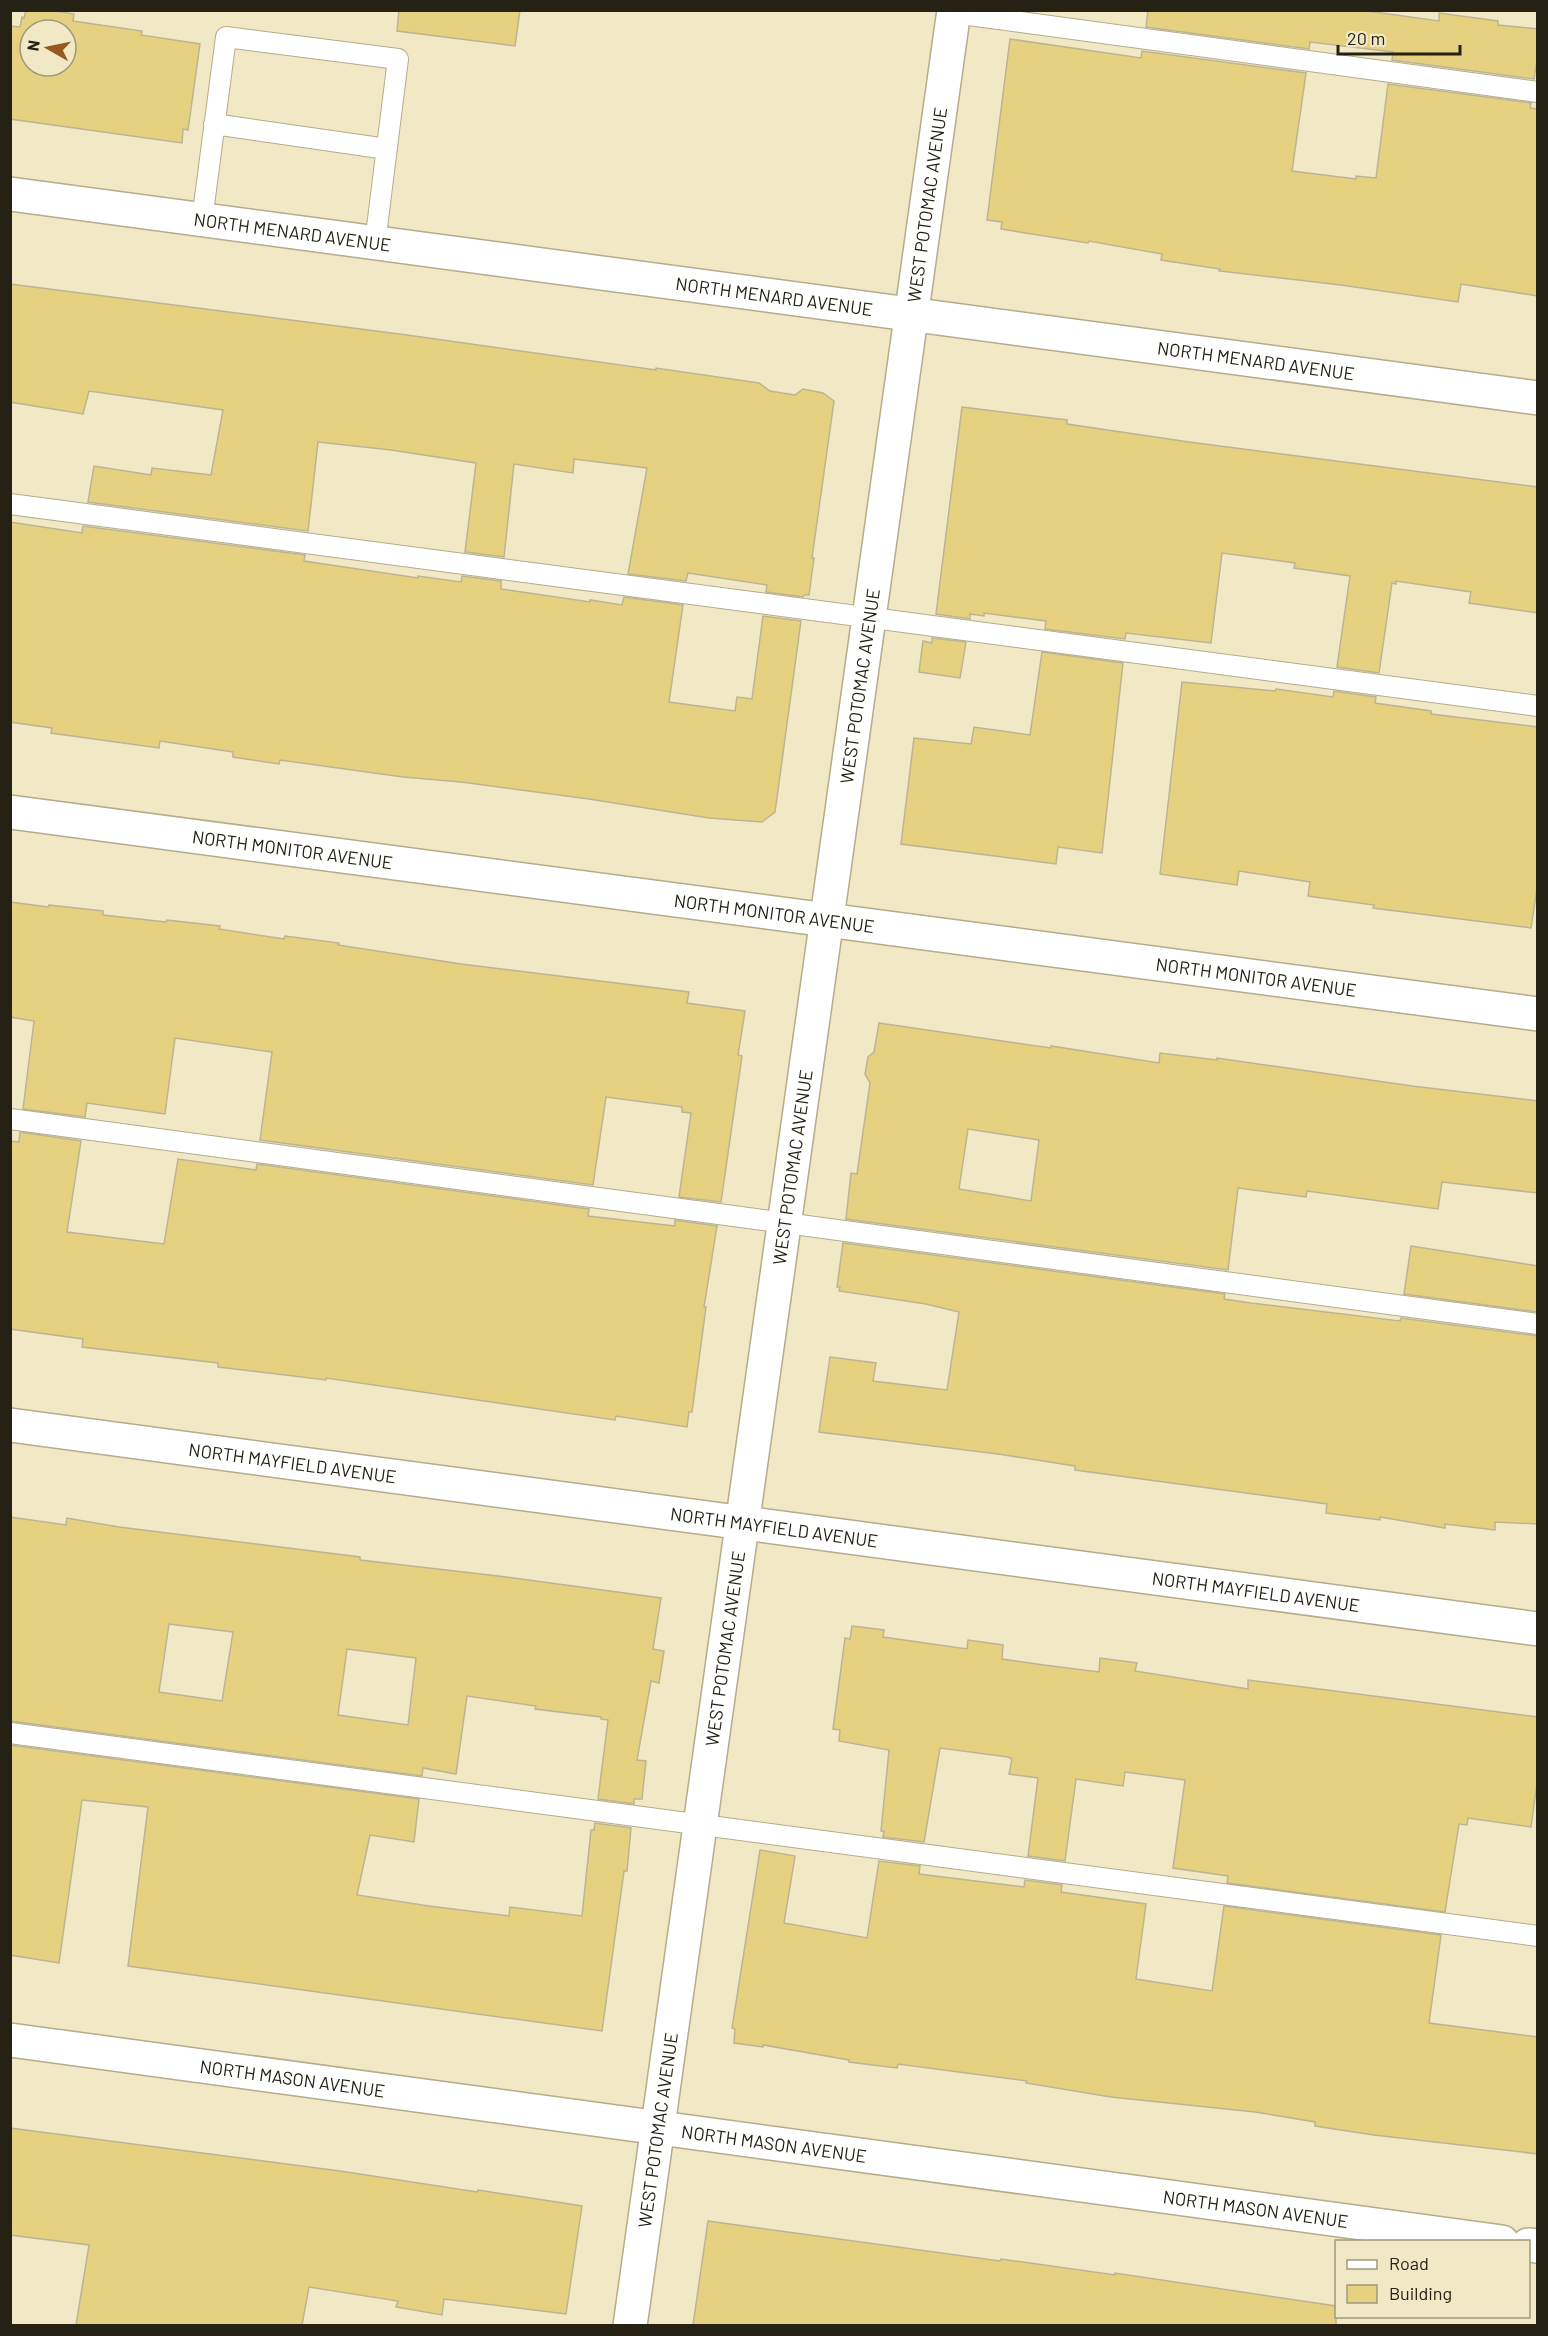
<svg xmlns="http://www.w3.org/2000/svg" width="1548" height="2336" font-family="Barlow,sans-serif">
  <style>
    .building { fill: #e6d180; stroke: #bcb493; stroke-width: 1.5; fill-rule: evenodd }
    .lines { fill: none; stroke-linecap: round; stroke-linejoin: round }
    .service-casing { stroke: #b4ac8c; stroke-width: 22 }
    .minor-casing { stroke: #b4ac8c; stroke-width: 36 }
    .service { stroke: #fff; stroke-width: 20 }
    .minor { stroke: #fff; stroke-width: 33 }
    .labels { text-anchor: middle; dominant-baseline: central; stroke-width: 4.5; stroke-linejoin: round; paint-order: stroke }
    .street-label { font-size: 18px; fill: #252215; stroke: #f1e8c6 }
  </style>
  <rect width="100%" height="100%" fill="#f1e8c6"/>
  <path class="building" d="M26,10H50L74,14L73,21L142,31L141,35L200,44L188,130L183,129L182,143L10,119V26L20,27L22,17L24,18ZM30,30H66V66H30Z
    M399,10H520L515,46L397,31Z
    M1148,10H1360L1439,21V13L1498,21V25L1538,29V54L1534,79L1392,60L1393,52L1310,42L1309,49L1146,27Z
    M1010,39L1141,58L1142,51L1306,73L1292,171L1356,179V176L1376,178L1388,84L1531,103L1530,108L1538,109V296L1461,284L1458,302L1341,285L1219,271L1220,269L1161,260L1162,254L1089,241L1088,243L1001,229L1002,222L987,220Z
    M10,284L407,335L656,370V368L759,383L770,391L795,395L803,389L823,393L834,401L812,558H814L809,595H804L803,597L766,592L767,585L688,573L686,581L628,574L647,468L574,459L573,473L514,464L504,557L465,552L476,463L391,450L318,442L308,531L88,502L94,466L151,475L152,468L211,475L223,410L89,391L83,414L10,402Z
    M962,407L1067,420V424L1189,442L1538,487V613L1469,603L1471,592L1396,581V584L1392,583L1379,673L1337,667L1350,576L1294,568L1295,563L1222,553L1211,643L1126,633L1125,639L1045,629L1046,621L984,613V616L970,614V619L936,614Z
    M10,522L82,533L83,526L305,555L304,561L418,578V576L461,582L462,576L501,581V589L590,602V600L622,605L624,597L683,605L669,702L735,711L737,697L752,699L763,616L801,621L775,812L762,822L709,818L589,799L461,782L403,777L280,760L279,764L233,757V752L160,741L159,748L51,733L52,728L10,722Z
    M932,638L966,642L960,678L919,672L923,641L932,643Z
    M1042,652L1123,663L1102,853L1058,847L1056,864L901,844L914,738L971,744L974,727L1030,735Z
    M1182,682L1275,691L1276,689L1333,697L1334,691L1376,697L1375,703L1431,711V714L1538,727V882L1531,928L1373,908L1374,905L1308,896L1310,882L1239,871L1237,885L1160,874Z
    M10,902L48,907L49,905L103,911V915L166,922L167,920L220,926L219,929L284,939L285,936L339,943L338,945L461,964L689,992L687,1003L745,1011L738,1055L742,1056L721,1202L679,1197L691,1113L682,1112V1107L606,1097L593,1185L260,1140L272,1052L175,1038L165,1114L87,1103L85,1117L23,1109L34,1021L10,1017Z
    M879,1023L1051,1048V1046L1159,1063L1160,1053L1217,1060V1058L1412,1086L1538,1101V1193L1442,1182L1438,1209L1307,1191L1306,1197L1238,1188L1228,1270L846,1219L851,1173L857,1174L870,1083L865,1074L868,1057L874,1052ZM968,1129L1039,1140L1031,1201L959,1189Z
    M20,1132L81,1141L67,1232L164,1244L178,1159L256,1170L257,1164L589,1209L588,1216L675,1226V1220L717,1226L704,1307H706L692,1412H689L687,1427L616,1416L615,1420L326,1378V1380L218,1367V1363L82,1347L83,1339L10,1329V1141L19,1142Z
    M843,1243L1225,1294L1224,1299L1251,1303L1400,1321L1401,1318L1538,1336V1524L1495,1522V1530L1445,1524V1528L1380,1517V1520L1326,1513L1327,1504L1075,1470V1466L998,1454L819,1432L830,1357L876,1363L873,1381L947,1390L959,1312L926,1304L839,1291L840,1287H837Z
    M1411,1246L1538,1266V1312L1404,1294Z
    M10,1517L66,1525L67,1518L119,1527L360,1557V1560L498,1576L661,1598L653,1649L664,1651L659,1683L651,1681L637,1760L646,1761L642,1799H634V1804L598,1799L608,1720L601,1719V1717L535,1709L536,1706L467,1696L456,1774L423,1768L422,1776L10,1721ZM169,1624L233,1632L222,1701L159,1692ZM347,1649L416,1658L408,1725L338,1715Z
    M852,1626L884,1630L883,1637L967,1649L968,1640L1003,1645L1002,1659L1044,1665L1099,1672L1100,1658L1137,1663L1135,1671L1248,1689V1680L1538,1717V1776L1531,1827L1468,1818L1467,1825L1459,1824L1445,1912L1227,1883L1228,1876L1173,1868L1185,1780L1125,1772L1123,1786L1076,1779L1065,1861L1028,1856L1038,1778L1009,1774L1012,1759L1008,1757L940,1748L924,1842L883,1837L884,1831H881L889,1750L839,1741L840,1730L833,1729L845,1638L850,1639Z
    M10,1745L419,1799L414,1842L370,1835L357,1895L429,1906L509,1916L510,1907L582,1916L591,1830H594L595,1823L631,1828L627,1871H624L602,2031L128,1966L148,1807L82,1800L59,1963L10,1955Z
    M760,1850L795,1856L784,1923L867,1938L879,1861L920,1866L919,1874L1024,1887L1025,1880L1062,1885L1061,1892L1146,1904L1136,1979L1212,1991L1224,1906L1441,1935L1429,2023L1538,2037V2154L1374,2135L1315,2126V2122L1255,2112L1111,2097L1026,2083L1027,2081L898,2064L897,2068L849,2062V2060L763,2045V2047L734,2043L735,2029L732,2028Z
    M10,2128L340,2171L477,2192L478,2190L582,2206L566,2314L444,2299L442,2315L396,2307L398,2301L309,2287L302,2325H76L89,2245L10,2235Z
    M708,2221L1000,2261L1001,2259L1115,2275V2273L1336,2306V2325H693Z"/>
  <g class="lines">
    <defs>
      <path id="service" d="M954,13L1538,92
        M214,124L387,149
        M202,220L226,37L398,59L375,243
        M10,504L1538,706
        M10,1119L1538,1324
        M10,1733L1538,1936"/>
      <g id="minor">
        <path id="s1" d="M10,194L1538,398"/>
        <path id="s2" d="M10,812L1538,1014"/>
        <path id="s3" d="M10,1425L1538,1629"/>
        <path id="s4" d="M10,2040L1502,2242"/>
        <path d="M1528,2245L1538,2246"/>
        <path id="s5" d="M630,2326L954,10"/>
      </g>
    </defs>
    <use href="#service" class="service-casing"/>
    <use href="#minor" class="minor-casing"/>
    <use href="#service" class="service"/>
    <use href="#minor" class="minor"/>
  </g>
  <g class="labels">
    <g class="street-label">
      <text stroke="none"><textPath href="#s5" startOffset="2142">WEST POTOMAC AVENUE</textPath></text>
      <text stroke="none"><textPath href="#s1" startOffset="285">NORTH MENARD AVENUE</textPath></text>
      <text stroke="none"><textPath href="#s1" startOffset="771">NORTH MENARD AVENUE</textPath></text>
      <text stroke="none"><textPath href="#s1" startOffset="1257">NORTH MENARD AVENUE</textPath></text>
      <text stroke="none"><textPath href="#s5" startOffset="1656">WEST POTOMAC AVENUE</textPath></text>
      <text stroke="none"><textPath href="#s2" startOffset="285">NORTH MONITOR AVENUE</textPath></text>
      <text stroke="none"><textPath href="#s2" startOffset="771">NORTH MONITOR AVENUE</textPath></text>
      <text stroke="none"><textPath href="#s2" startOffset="1257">NORTH MONITOR AVENUE</textPath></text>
      <text stroke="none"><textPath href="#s5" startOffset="1170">WEST POTOMAC AVENUE</textPath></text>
      <text stroke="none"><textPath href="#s3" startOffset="285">NORTH MAYFIELD AVENUE</textPath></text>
      <text stroke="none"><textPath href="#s3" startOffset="771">NORTH MAYFIELD AVENUE</textPath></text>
      <text stroke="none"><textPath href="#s3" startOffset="1257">NORTH MAYFIELD AVENUE</textPath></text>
      <text stroke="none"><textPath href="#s5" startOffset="684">WEST POTOMAC AVENUE</textPath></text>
      <text stroke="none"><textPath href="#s4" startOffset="285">NORTH MASON AVENUE</textPath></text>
      <text stroke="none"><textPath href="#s5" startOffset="198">WEST POTOMAC AVENUE</textPath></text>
      <text stroke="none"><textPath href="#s4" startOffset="771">NORTH MASON AVENUE</textPath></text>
      <text stroke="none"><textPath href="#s4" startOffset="1257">NORTH MASON AVENUE</textPath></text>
    </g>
  </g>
  <rect width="1548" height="2336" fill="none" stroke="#252215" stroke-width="24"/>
  <rect x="1335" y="2240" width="195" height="78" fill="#f1e8c6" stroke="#9f997f" stroke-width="1.5"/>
  <rect x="1347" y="2260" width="30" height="9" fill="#ffffff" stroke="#9f997f" stroke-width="1.5"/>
  <text x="1389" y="2270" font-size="18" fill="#252215">Road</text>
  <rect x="1347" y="2285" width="30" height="18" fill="#e6d180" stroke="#9f997f" stroke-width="1.5"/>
  <text x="1389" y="2300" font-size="18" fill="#252215">Building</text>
  <g transform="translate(48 48) rotate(279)"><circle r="28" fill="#f1e8c6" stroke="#9f997f" stroke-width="1.5"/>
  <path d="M0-4.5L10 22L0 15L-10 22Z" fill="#97591f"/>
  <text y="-9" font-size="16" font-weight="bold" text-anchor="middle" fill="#252215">N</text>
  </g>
  <path d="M1338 45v9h122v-9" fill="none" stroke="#252215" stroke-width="3"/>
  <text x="1347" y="45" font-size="18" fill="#252215" stroke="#f1e8c6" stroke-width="4.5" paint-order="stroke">20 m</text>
</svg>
